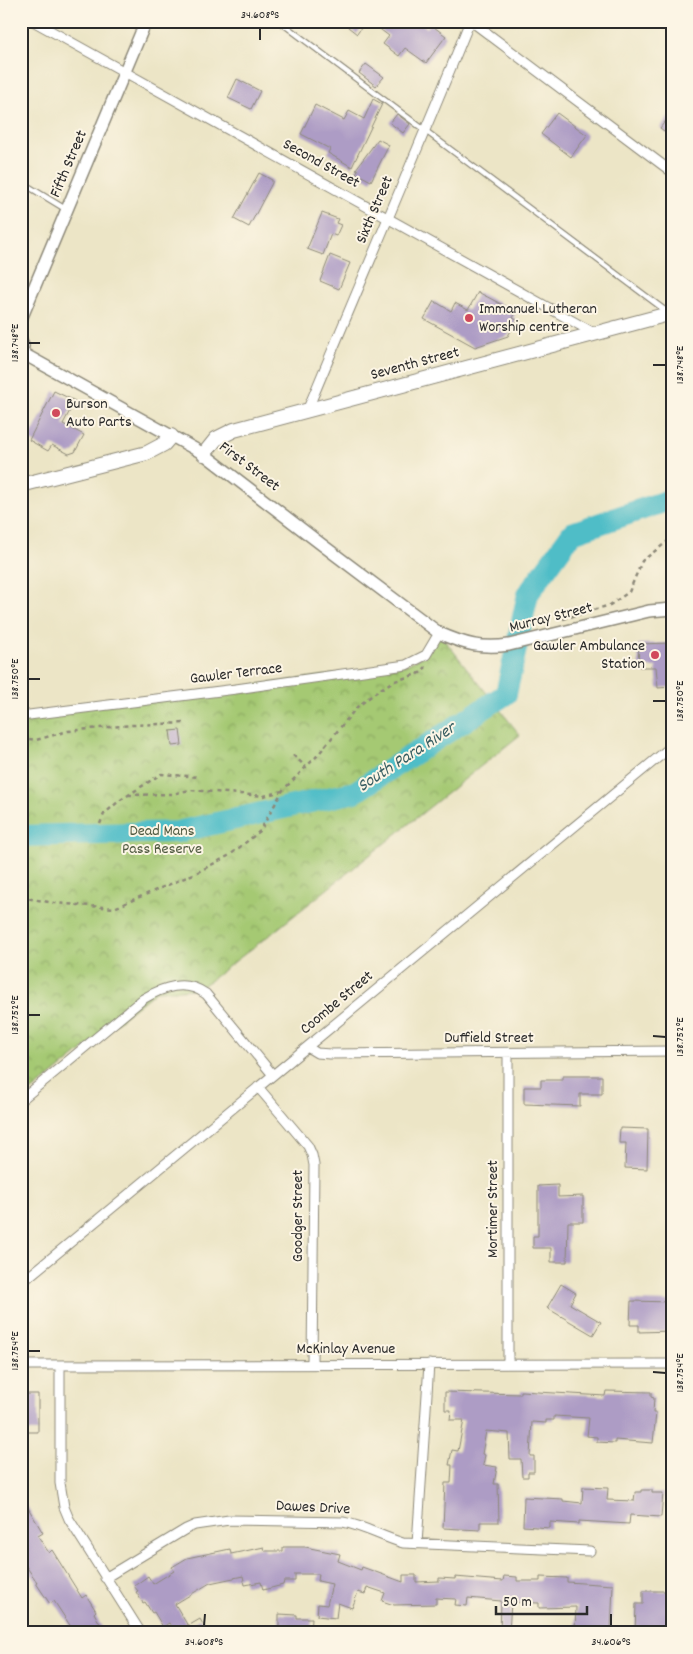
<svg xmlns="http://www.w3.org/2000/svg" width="693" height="1654" font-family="Dekko,sans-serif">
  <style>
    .park { fill: url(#park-crowns); stroke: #687a4f }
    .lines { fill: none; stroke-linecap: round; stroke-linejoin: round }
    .river { stroke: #4fbdc7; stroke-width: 22 }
    .building { fill: #ad9cc5 }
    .service-casing { stroke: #8c8878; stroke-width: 7 }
    .minor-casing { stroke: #8c8878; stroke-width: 11 }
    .tertiary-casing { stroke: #8c8878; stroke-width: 14 }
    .secondary-casing { stroke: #8c8878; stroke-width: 16 }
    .path { stroke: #8c8878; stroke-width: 2.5; stroke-dasharray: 4 4; stroke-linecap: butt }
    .service { stroke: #fff; stroke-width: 4.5 }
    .minor { stroke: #fff; stroke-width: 9 }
    .tertiary { stroke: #fff; stroke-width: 11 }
    .secondary { stroke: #fff; stroke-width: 14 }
    .ticks { fill: none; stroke: #2b2b2b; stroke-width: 2 }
    .poi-dot { fill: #d1495b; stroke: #fcf5e5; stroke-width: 2 }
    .labels { text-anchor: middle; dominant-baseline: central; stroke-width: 4; stroke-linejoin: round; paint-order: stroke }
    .street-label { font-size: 16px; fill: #2b2b2b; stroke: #fcf5e5 }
    .poi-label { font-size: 16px; fill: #2b2b2b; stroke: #fcf5e5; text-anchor: start }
    .park-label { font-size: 16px; fill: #505a41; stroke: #fcf5e5 }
    .water-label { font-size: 18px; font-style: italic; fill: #385e62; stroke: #fcf5e5 }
    .neatline { fill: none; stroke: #2b2b2b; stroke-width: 2 }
    .ticks-label { font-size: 12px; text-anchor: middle; fill: #2b2b2b }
  </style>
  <defs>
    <pattern id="park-crowns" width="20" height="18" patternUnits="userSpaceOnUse" patternTransform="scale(1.25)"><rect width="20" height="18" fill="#a5c973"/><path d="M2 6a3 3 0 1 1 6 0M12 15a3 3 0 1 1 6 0" fill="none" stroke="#87a35f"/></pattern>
  </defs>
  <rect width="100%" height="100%" fill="#fcf5e5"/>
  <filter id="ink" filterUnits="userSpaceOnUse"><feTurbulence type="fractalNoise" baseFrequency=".02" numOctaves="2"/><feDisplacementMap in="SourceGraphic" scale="10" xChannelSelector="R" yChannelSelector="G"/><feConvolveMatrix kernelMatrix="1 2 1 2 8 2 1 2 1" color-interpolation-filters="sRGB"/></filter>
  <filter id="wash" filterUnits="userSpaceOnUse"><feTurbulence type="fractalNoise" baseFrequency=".0096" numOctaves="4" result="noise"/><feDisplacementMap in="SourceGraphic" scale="20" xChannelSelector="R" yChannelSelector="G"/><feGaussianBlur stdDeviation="1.12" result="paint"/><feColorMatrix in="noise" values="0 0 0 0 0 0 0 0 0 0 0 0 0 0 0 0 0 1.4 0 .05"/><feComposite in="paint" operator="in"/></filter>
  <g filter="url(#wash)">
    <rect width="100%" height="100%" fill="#ece5c6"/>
    <path class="park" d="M439,633L520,735L276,930L199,989L156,991L21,1100V716L406,665L426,655Z"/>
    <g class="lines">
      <path class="river" d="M21,836L177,832L355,792L506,694L528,594L572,533L672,499"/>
    </g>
    <g id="blocks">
      <path class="building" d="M352,21H366L357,34L348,27Z
        M369,21H418L427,28L430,24L446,36L426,63L405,48L399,56L383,44L389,36Z
        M366,64L384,77L376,86L359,73Z
        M237,79L260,91L251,109L228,98Z
        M373,99L382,104L352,167L328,153L330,149L301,134L315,105L344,120L349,111L364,119Z
        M557,113L587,135L571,157L541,134Z
        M672,113V137L660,128Z
        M397,114L410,124L403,133L390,123Z
        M378,139L389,145L371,181L356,173L358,170L356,169Z
        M259,173L272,180V183L249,227L234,219Z
        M322,213L338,219L336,223L341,225L336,236L331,234L323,255L307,249Z
        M330,255L350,263L339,289L320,281Z
        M478,292L516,312L513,318L517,320L508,336L475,347L424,319L434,301L451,311L455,303L468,310Z
        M54,391L75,401L63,424L84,435L75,452L69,454L52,445L48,451L29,440Z
        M672,643V687L658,688L656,667H639L638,644Z
        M180,730L182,745L172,746L170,731Z
        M563,1076H602V1094H580V1106L524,1104V1087H541V1080H563Z
        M620,1128L648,1129L647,1169L625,1168L626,1143H619Z
        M558,1185V1197L583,1196V1222H568L567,1262H551V1248H533V1236H538V1186Z
        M561,1284L576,1293L570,1304L601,1322L593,1335L547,1308Z
        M631,1301L672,1302V1331L639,1332V1325H630Z
        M521,1391L605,1396L606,1391L651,1392V1397L654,1398L653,1413H656L653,1443L615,1440V1443L597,1442V1437L587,1436L589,1418L554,1416V1420H546V1423L532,1422L530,1456H534V1472H528V1477H522L521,1459H510L509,1433L486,1431L482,1454L485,1455L483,1465L497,1467L494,1484H498L499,1522H480V1530L443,1528L445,1483H451L452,1465H449L452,1450L458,1451L464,1420H450L451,1410H445V1392L521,1394Z
        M21,1394H38V1432H21Z
        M583,1487L608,1488L607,1500L634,1501L635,1492H641V1490H652V1493H663L661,1517L630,1515L629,1524L579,1521V1524L550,1522V1528L523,1526L524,1497L563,1499V1501L582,1503Z
        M21,1496L43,1533L38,1536L49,1553L52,1550L82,1598L86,1595L96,1611L94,1613L105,1633H75L54,1601L50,1604L36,1583L37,1582L21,1559Z
        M264,1547L265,1551H283V1547H305L340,1554L338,1561L361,1570L362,1567L403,1582V1575H416V1582L439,1581V1578L455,1579V1577L503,1581L504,1576L517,1577V1581H540V1577L567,1578V1582L613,1585L611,1632L575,1630L576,1607L539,1608V1603L511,1602L509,1633H500L501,1601L468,1598L467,1606L455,1605L456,1599L436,1598V1604L394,1605L382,1601L385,1593L367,1587L365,1594L358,1592L352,1608L338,1603L336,1618L317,1616L318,1604L327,1605L332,1584L318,1581L319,1574H295V1581H284L283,1585L263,1590L261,1582L245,1585L243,1576L210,1583L175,1604L188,1626L200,1619L208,1633H175L169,1623L163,1627L154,1612L152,1613L145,1602L143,1603L136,1592L138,1591L134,1586L148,1576L153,1584L174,1571L172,1567L187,1558L230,1549L231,1554Z
        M643,1591H672V1630L656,1629V1633H635L636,1604H643Z
        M279,1614L297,1615V1618H312L311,1633H279Z"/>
    </g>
  </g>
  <g filter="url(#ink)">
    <use href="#blocks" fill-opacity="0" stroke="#8c8878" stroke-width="1"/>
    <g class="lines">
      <defs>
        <path id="service" d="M279,21L666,311
          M665,21L672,26
          M21,182L67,210"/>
        <path id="minor" d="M33,21L594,333
          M471,21L672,172
          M307,411C361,281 417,152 470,21
          M21,716L236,689L406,665L426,655L439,633
          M307,1047L317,1053L330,1054L672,1051
          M508,1053V1364
          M258,1087L308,1146L312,1155L314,1165L312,1364
          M21,1100L143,999C163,987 185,979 206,994L273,1075
          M21,1283L672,746
          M21,1365L672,1364
          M60,1366V1483L64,1507L69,1519L141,1633
          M417,1544L429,1364
          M105,1578L186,1529L195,1525L229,1520L343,1522C364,1526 382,1537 403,1543L590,1551"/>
        <path id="tertiary" d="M21,319L146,21
          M21,340L23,346L21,354
          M22,353L204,454L321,544L439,633C464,644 481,649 509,645L649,611L672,609"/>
        <path id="secondary" d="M204,454L216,439L234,430L672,313
          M21,485L147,453L164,444L171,436"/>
      </defs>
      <use href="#service" class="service-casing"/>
      <use href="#minor" class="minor-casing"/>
      <use href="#tertiary" class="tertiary-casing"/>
      <use href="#secondary" class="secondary-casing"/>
      <path class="path" d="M563,619L610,605L629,592L642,561L672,538
        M21,738L36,740L68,731L132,725L186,723
        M293,755L306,767
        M128,795L172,794L190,790L264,796L282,791
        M100,824L104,814L119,801L161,774L200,777
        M21,897L54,903L114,908L196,873L230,855L260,831L283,790L317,756L357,707L379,690L392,682L420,673L426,667"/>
      <use href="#service" class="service"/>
      <use href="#minor" class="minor"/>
      <use href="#tertiary" class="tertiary"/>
      <use href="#secondary" class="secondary"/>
    </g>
  </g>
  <path class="ticks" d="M260,40V28M28,343H40M653,365H666M28,679H40M653,701H666M28,1015H40M653,1036L666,1037M28,1351H40M653,1372L666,1373M204,1626L205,1614M611,1626V1614"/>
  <g class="poi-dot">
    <circle cx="469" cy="318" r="5"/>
    <circle cx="56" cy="413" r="5"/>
    <circle cx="655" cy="655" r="5"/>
  </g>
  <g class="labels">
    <g class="street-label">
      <text transform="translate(69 164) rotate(-67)">Fifth Street</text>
      <text transform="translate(321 164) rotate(29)">Second Street</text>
      <text transform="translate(375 210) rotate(-67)">Sixth Street</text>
      <text transform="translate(415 364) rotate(-15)">Seventh Street</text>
      <text transform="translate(249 467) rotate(37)">First Street</text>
      <text transform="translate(551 618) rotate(-14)">Murray Street</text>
      <text transform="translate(236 674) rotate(-7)">Gawler Terrace</text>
      <text transform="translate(337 1003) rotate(-40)">Coombe Street</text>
      <text x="489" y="1038">Duffield Street</text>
      <text transform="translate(493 1209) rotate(-90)">Mortimer Street</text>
      <text transform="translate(298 1216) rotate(-90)">Goodger Street</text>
      <text x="346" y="1349">McKinlay Avenue</text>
      <text transform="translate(313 1508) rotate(3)">Dawes Drive</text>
    </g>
    <g class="poi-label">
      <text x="479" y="309">Immanuel Lutheran<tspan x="479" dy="18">Worship centre</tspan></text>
      <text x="66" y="404">Burson<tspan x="66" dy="18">Auto Parts</tspan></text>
      <text x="645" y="646" text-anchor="end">Gawler Ambulance<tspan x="645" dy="18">Station</tspan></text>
    </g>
    <g class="park-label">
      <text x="162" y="831">Dead Mans<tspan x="162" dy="18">Pass Reserve</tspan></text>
    </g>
    <g class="water-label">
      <text transform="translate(407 758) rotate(-33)">South Para River</text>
    </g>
  </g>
  <rect width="693" height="1654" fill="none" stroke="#fcf5e5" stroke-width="55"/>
  <path d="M496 1606v8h91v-8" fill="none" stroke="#2b2b2b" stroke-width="2.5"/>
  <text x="503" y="1606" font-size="15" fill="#2b2b2b" stroke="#fcf5e5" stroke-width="4" paint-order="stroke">50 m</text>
  <rect x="28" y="28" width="638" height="1598" class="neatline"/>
  <g class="ticks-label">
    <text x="260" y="18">34.608°S</text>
    <text transform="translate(14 343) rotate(-90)" y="4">138.748°E</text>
    <text transform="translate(679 365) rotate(-90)" y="4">138.748°E</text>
    <text transform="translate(14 679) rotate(-90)" y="4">138.750°E</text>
    <text transform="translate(679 701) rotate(-90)" y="4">138.750°E</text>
    <text transform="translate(14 1015) rotate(-90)" y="4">138.752°E</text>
    <text transform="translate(679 1037) rotate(-90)" y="4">138.752°E</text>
    <text transform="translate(14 1351) rotate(-90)" y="4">138.754°E</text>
    <text transform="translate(679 1373) rotate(-90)" y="4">138.754°E</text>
    <text x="204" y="1645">34.608°S</text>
    <text x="611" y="1645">34.606°S</text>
  </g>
</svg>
